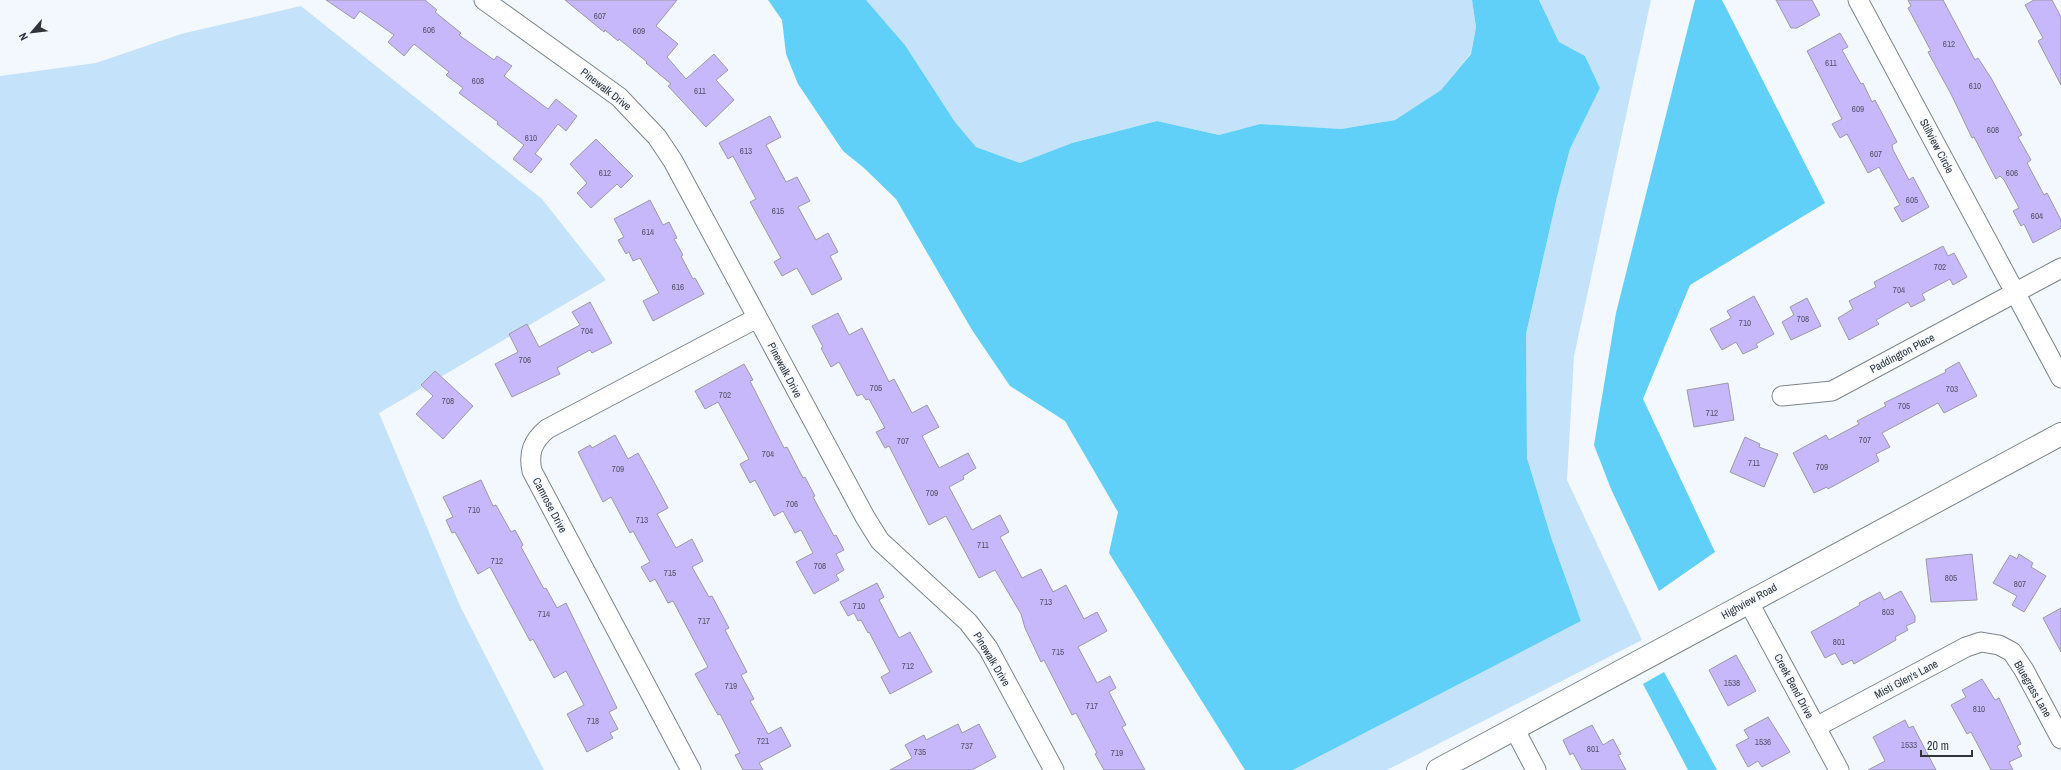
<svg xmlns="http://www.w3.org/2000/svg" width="2061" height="770" font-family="'Archivo Narrow',sans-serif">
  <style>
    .green { fill: #c5e2fb }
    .water { fill: #61d0f9 }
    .building { fill: #c7b8fb; stroke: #9c9aa5 }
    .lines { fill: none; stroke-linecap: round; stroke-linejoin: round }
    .street-casing { stroke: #7c858d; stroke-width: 21 }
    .secondary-casing { stroke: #7c858d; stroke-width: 24 }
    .street { stroke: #fff; stroke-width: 19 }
    .secondary { stroke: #fff; stroke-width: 22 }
    .labels { text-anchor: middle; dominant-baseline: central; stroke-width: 3; stroke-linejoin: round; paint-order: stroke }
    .number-label { font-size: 9px; fill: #56566a }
    .street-label { font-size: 11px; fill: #313539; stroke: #f2f8fd }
  </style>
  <rect width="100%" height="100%" fill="#f2f8fd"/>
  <path class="green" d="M866,0H1472L1476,27L1471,53L1441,90L1395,120L1341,129L1260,124L1219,135L1157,121L1072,143L1020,163L976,147L955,122L905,45Z
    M1539,0H1651L1574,356L1567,480L1642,640L1387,770H1293L1581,621L1551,537L1527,458L1526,334L1557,197L1570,149L1600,88L1585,56L1559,42Z
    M301,6L542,199L606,280L379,413L460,606L544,770H0V76L96,63L181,34Z"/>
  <path class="water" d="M768,0H866L905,45L955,122L976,147L1020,163L1072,143L1157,121L1219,135L1260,124L1341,129L1395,120L1441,90L1471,54L1476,27L1472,0H1539L1559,42L1585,56L1600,88L1570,149L1557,197L1526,334L1527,458L1551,537L1581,621L1293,770H1245L1109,553L1118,512L1065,421L1010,386L972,330L896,199L864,168L843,151L798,84L786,54L782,20Z
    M1695,0H1722L1825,203L1690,285L1643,399L1715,552L1659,591L1611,489L1594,445L1616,313Z
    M1664,672L1717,770H1688L1643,684Z"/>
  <path class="building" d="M326,0H425L437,10L435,12L461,33L459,35L494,60L497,56L512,66L504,76L548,109L556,99L577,116L566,131L558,124L535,154L542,159L531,173L513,159L524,145L497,124L498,122L459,93L463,88L446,75L449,72L414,44L404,56L388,42L394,35L360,11L354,19Z
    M565,0H677L656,26L678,44L667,57L686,79L714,54L728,70L716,80L734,100L706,127L668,86L671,84L646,63L647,62L619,39L618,41L605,30L604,32Z
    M1776,0H1812L1820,15L1797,28H1791Z
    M1908,0H1943L1975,60L1978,58L1991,78L2022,135L2018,137L2031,160L2027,163L2044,195L2047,193L2061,220V228L2033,243L2024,224L2021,226L2013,211L2019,208L2004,180L2000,176L1996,179L1974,137L1972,138L1952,96L1928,52L1931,51L1908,8L1911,6Z
    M2034,0H2052L2061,17V85L2038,41L2043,38L2025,5Z
    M1840,33L1848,47L1842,50L1861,84L1863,83L1872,102L1875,100L1897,142L1892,145L1893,150L1909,180L1913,177L1929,207L1902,222L1894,208L1900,205L1879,167L1868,173L1847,134L1840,138L1832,124L1842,119L1807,51Z
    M770,116L781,137L766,145L786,182L797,177L810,201L798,207L816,240L828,233L838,252L830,256L842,279L812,295L797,268L782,276L774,262L781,258L750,202L756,199L733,156L728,159L719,143Z
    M596,139L633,176L621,188L617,184L591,208L577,193L587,183L570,164Z
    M650,200L663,225L669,222L677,238L674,239L683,255L681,256L693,279L695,278L704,294L653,321L643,301L659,293L640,258L633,261L629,252L626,254L618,240L624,237L614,219Z
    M1943,246L1948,256L1954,253L1967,277L1953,285L1950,279L1922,294L1925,300L1911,307L1908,302L1876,320L1879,324L1849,340L1838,318L1853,309L1849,301L1876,287L1874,282Z
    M1754,296L1774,334L1756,344L1758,347L1743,354L1736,342L1722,350L1710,329L1731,318L1727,311Z
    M1807,298L1821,326L1791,340L1782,322L1794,315L1790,307Z
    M590,302L612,343L592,353L590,350L557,368L560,374L512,397L495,364L518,352L509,334L527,324L539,347L580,325L572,312Z
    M838,313L849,335L862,328L889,382L894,379L912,413L927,405L939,427L922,436L939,468L968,453L976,468L963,476L964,479L949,487L972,530L1000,515L1009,532L1000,537L1022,578L1041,569L1053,592L1066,585L1084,619L1097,612L1107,631L1078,647L1097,683L1110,676L1116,688L1109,692L1126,725L1122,727L1145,770H1104L1095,754L1097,753L1076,713L1072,715L1044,660L1041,662L1025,628L1021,614L995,570L979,578L946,516L929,525L889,446L885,448L876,432L885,428L869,399L866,400L862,394L857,396L839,362L831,367L821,348L823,347L812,326Z
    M1959,362L1977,396L1944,413L1938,403L1882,433L1890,447L1876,454L1879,461L1828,489L1827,487L1814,493L1793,453L1826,435L1829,440L1859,424L1857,421L1886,406L1884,403L1946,372L1945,370Z
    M744,364L753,380L750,381L784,448L787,447L803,478L805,477L815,496L813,497L834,536L836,535L844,550L836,554L844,570L836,575L839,580L814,594L796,562L813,553L801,530L795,533L783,511L774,516L755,480L750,483L740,464L749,459L718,402L705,409L695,391Z
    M435,371L473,406L443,439L416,414L433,396L421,385Z
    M1728,383L1734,420L1694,427L1687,390Z
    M615,435L628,459L638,453L659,491L668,508L657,514L676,548L692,539L703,561L692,567L709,597L712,596L729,628L725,630L747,672L741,675L754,699L750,701L768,734L781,727L791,746L759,763L763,770H743L735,755L740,753L720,714L718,715L695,674L708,667L673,601L668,603L655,579L650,582L641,567L650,562L633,531L630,533L611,497L603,502L578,452L590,445L592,448Z
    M1745,437L1760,444L1759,447L1778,454L1764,487L1730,472Z
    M481,480L493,506L496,505L511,532L515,530L523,545L521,547L544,589L546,588L557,608L566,603L617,708L609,712L618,729L610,733L613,738L587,752L567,714L584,705L566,671L554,678L533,639L530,641L490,567L478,574L455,532L452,533L446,520L453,517L443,497Z
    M1972,554L1977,600L1931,602L1926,559Z
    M2019,554L2033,563L2031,567L2046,576L2024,612L2012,605L2017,596L1993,583L2010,555L2017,559Z
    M877,583L884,597L879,600L899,638L910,632L932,672L890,694L881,677L890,672L869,632L868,633L861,620L858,621L854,613L848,616L840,602Z
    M1901,591L1915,616V622L1906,626L1908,630L1895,637L1896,640L1854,664L1852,660L1842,665L1835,653L1825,658L1811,632L1860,605L1859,603L1880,592L1884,600Z
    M2061,608V652L2043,618Z
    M1736,655L1756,691L1728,706L1709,670Z
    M1982,679L1995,700L1999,698L2021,744L2017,746L2022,756L2009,762L2013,770H1991L1971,732L1967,734L1951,705L1966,697L1962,690Z
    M1768,717L1790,752L1762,767L1758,761L1748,767L1736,745L1749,738L1744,730Z
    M1905,720L1909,728L1913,726L1936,770H1868L1885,761L1873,737Z
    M958,724L962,733L979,724L996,757L972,770H890L912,758L905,745L924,735L926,740Z
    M1592,725L1603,745L1613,739L1621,754L1618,755L1626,770H1582L1573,753L1570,755L1563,740Z"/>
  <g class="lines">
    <defs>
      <path id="street" d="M484,0L619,97L657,137L673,161L865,517L880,541L968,622L988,648L1054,770
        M1858,0L2061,378
        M1782,396L1832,391L2061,268
        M1748,601L1839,770
        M1816,727L1966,647L1981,642L1999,645L2012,652L2024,670L2061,739
        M1515,730L1536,770
        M691,770L532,471C528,452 533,441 547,429L757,318"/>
      <path id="secondary" d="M1438,770L2061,434"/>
    </defs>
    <use href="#street" class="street-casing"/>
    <use href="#secondary" class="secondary-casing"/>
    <use href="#street" class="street"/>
    <use href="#secondary" class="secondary"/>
  </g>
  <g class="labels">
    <g class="number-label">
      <text x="600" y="16">607</text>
      <text x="429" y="30">606</text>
      <text x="639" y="31">609</text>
      <text x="1949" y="44">612</text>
      <text x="1831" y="63">611</text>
      <text x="478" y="81">608</text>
      <text x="1975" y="86">610</text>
      <text x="700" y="91">611</text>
      <text x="1858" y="109">609</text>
      <text x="1993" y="130">608</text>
      <text x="531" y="138">610</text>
      <text x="746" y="151">613</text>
      <text x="1876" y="154">607</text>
      <text x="605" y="173">612</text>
      <text x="2012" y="173">606</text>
      <text x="1912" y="200">605</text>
      <text x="778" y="211">615</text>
      <text x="2037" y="216">604</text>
      <text x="648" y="232">614</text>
      <text x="1940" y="267">702</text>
      <text x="678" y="287">616</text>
      <text x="1899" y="290">704</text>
      <text x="1803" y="319">708</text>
      <text x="1745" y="323">710</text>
      <text x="587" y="331">704</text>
      <text x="525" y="360">706</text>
      <text x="876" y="388">705</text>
      <text x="1952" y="389">703</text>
      <text x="725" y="395">702</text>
      <text x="448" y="401">708</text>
      <text x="1904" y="406">705</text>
      <text x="1712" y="413">712</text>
      <text x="1865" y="440">707</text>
      <text x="903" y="441">707</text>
      <text x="768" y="454">704</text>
      <text x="1754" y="463">711</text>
      <text x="1822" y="467">709</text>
      <text x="618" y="469">709</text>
      <text x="932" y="493">709</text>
      <text x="792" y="504">706</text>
      <text x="474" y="510">710</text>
      <text x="642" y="520">713</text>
      <text x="983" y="545">711</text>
      <text x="497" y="561">712</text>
      <text x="820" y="566">708</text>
      <text x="670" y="573">715</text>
      <text x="1951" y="578">805</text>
      <text x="2020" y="584">807</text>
      <text x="1046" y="602">713</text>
      <text x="859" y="606">710</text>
      <text x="1888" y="612">803</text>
      <text x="544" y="614">714</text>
      <text x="704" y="621">717</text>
      <text x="1839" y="642">801</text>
      <text x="1058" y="652">715</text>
      <text x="908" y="666">712</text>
      <text x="1732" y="683">1538</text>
      <text x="731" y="686">719</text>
      <text x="1092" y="706">717</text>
      <text x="1979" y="709">810</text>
      <text x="593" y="721">718</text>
      <text x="763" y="741">721</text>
      <text x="1763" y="742">1536</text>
      <text x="1909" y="745">1533</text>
      <text x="967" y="746">737</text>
      <text x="1593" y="749">801</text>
      <text x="920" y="752">735</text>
      <text x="1117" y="753">719</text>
    </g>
    <g class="street-label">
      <text transform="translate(606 89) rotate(38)">Pinewalk Drive</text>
      <text transform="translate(1937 146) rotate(62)">Stillview Circle</text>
      <text transform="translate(1902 353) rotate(-28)">Paddington Place</text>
      <text transform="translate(785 370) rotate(62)">Pinewalk Drive</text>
      <text transform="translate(550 505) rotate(62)">Camrose Drive</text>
      <text transform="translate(1749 601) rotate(-29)">Highview Road</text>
      <text transform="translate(992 659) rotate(59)">Pinewalk Drive</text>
      <text transform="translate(1906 679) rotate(-28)">Misti Glen's Lane</text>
      <text transform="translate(1794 686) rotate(62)">Creek Bend Drive</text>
      <text transform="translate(2033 689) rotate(60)">Bluegrass Lane</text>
    </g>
  </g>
  <g transform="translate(32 32) rotate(242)" stroke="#f2f8fd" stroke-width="3" paint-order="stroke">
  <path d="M0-3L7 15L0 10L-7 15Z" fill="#313539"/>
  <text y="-6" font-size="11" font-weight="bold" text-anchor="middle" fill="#313539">N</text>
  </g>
  <path d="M1921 750v6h51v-6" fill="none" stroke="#313539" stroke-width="2"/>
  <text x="1927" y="750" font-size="12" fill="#313539" stroke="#f2f8fd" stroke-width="3" paint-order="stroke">20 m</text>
</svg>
